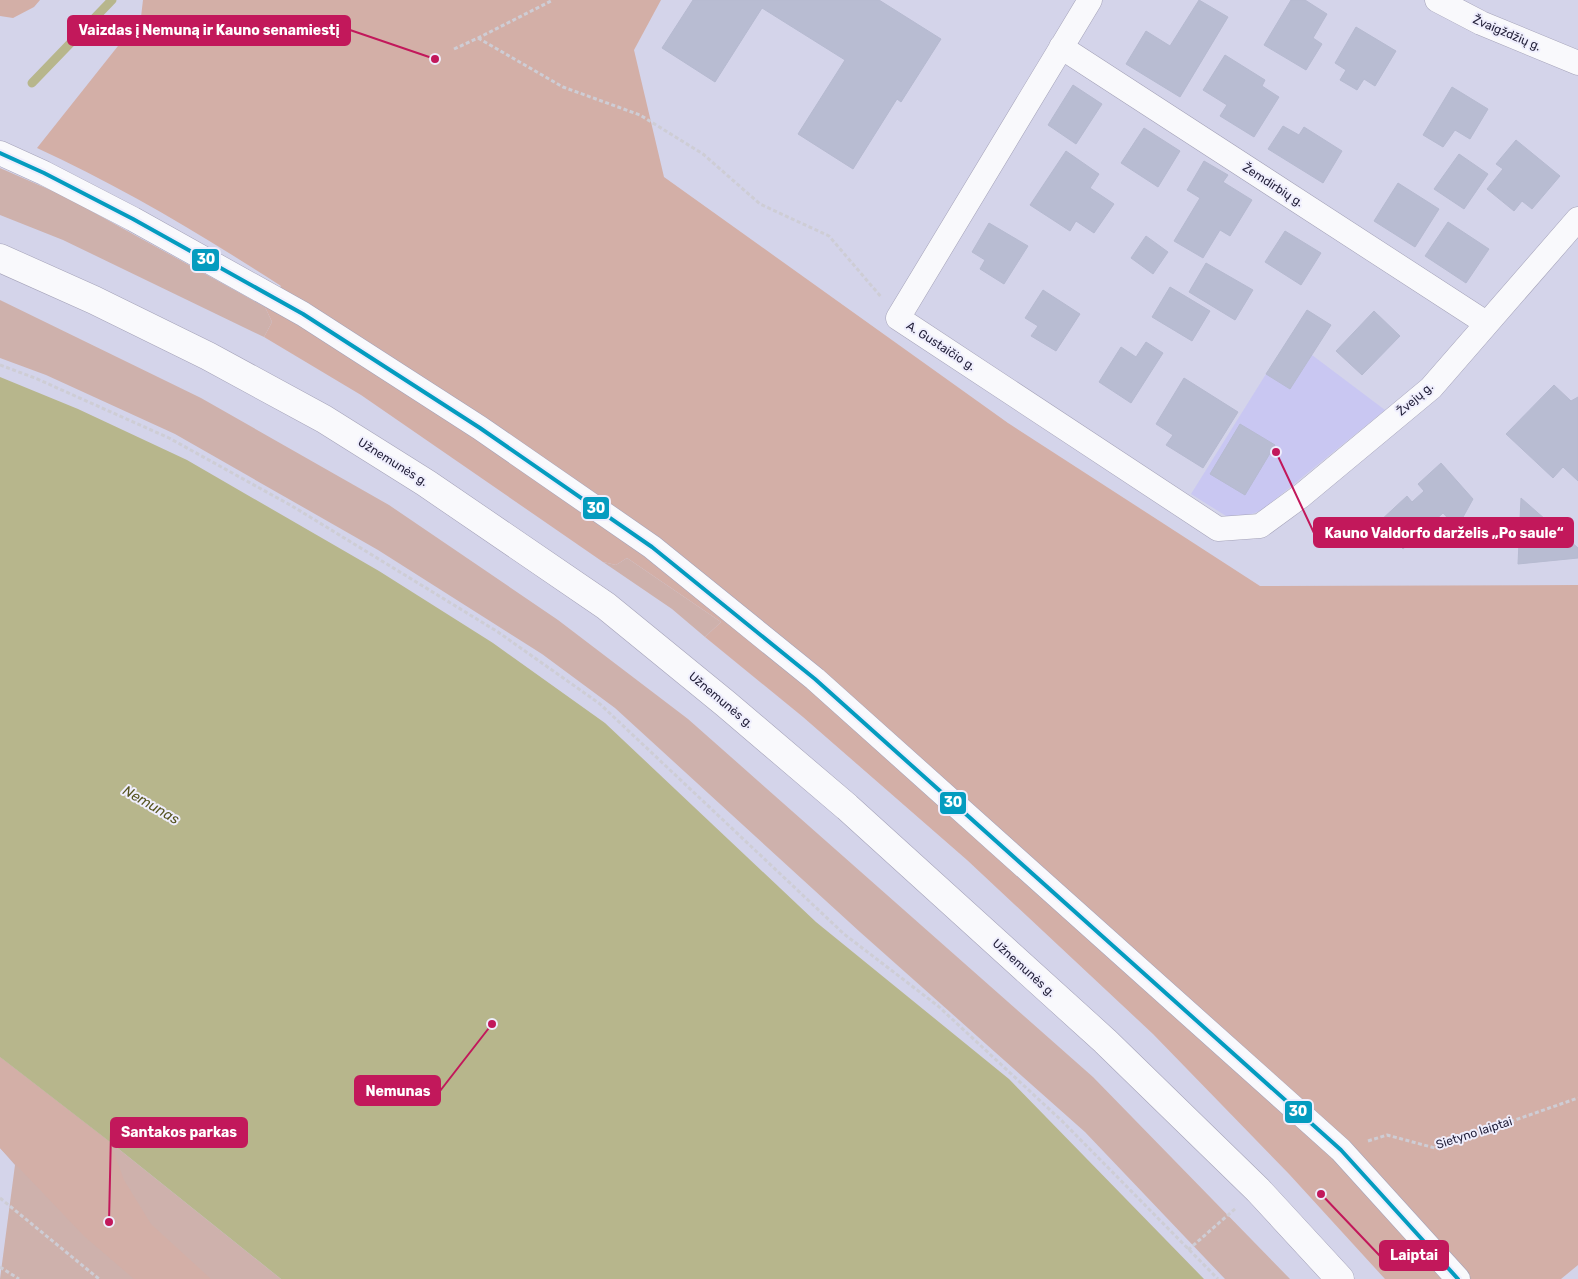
<svg xmlns="http://www.w3.org/2000/svg" width="1578" height="1279" font-family="Rubik,sans-serif">
  <style>
    .built { fill: #c9c7f2 }
    .green { fill: #ceb1ac }
    .forest { fill: #d3afa7 }
    .water { fill: #b7b68c }
    .lines { fill: none; stroke-linecap: round; stroke-linejoin: round }
    .stream { stroke: #b7b68c; stroke-width: 9 }
    .building { fill: #b8bcd2; stroke: #b6bad0 }
    .minor-casing { stroke: #a4a2b8; stroke-width: 25 }
    .primary-casing { stroke: #a4a2b8; stroke-width: 29 }
    .path { stroke: #cecdd5; stroke-width: 3; stroke-dasharray: 4 2.5; stroke-linecap: butt }
    .minor { stroke: #f9f9fc; stroke-width: 24 }
    .primary { stroke: #f9f9fc; stroke-width: 28 }
    .bus-1-casing { stroke: #efeefd; stroke-width: 8 }
    .bus-1 { stroke: #049cbf; stroke-width: 4 }
    .labels { text-anchor: middle; dominant-baseline: central; stroke-width: 4; stroke-linejoin: round; paint-order: stroke }
    .street-label { font-size: 12px; fill: #25223c; stroke: #efeefd }
    .water-label { font-size: 14px; font-style: italic; fill: #55531f; stroke: #efeefd }
    .leader { fill: none; stroke: #c2185b; stroke-width: 2 }
    .callout-dot { fill: #c2185b; stroke: #efeefd; stroke-width: 2 }
    .callout { fill: #c2185b; stroke: #c2185b; stroke-width: 2 }
    .callout-label { font-size: 14px; text-anchor: middle; font-weight: bold; fill: #fff }
    .line-badge { stroke: #efeefd; stroke-width: 2 }
    .badge-label { font-size: 14px; text-anchor: middle; font-weight: bold; fill: #fff }
  </style>
  <rect width="100%" height="100%" fill="#d4d4ea"/>
  <path class="built" d="M1312,355L1385,410L1262,510L1234,521L1191,494L1266,374L1290,389Z"/>
  <path class="green" d="M0,168L64,196L265,307L272,322L264,337L63,240L0,215Z
    M0,300L201,398L389,505L558,620L688,719L1093,1077L1290,1279H1225L1085,1132L860,932L615,708L542,654L378,550L175,434L46,375L0,358Z
    M627,558L721,622L705,637L672,609L603,562L616,565Z
    M0,1057L110,1142L281,1279H0L15,1165L0,1148Z"/>
  <path class="forest" d="M0,0H40L34,7L13,18L0,16Z
    M143,0H661L634,50L664,177L1008,423L1260,586L1578,585V1265L1561,1279H1385L1289,1174L1153,1034L967,860L803,717L705,637L721,622L627,558L616,565L603,562L361,395L264,337L272,322L265,307L281,286C202,235 122,187 37,148L141,17Z
    M0,1057L110,1142L124,1180L151,1224L211,1279H134L84,1236L0,1148Z"/>
  <path class="water" d="M0,377L78,409L187,460L379,571L493,643L605,723L816,922L1009,1079L1204,1279H281L110,1142L0,1057Z"/>
  <g class="lines">
    <path class="stream" d="M32,83L112,0"/>
  </g>
  <path class="building" d="M693,0H879L941,39L901,102L897,99L853,169L798,134L845,60L762,8L715,82L662,48Z
    M1199,0L1228,17L1180,97L1126,64L1146,31L1170,46Z
    M1291,0H1305L1327,14L1313,38L1322,44L1306,70L1264,45Z
    M1356,27L1396,51L1375,86L1364,79L1357,90L1340,80L1346,70L1335,63Z
    M1225,55L1265,80L1262,86L1279,97L1254,137L1220,116L1227,105L1203,90Z
    M1073,85L1102,104L1076,144L1048,125Z
    M1452,87L1488,109L1470,139L1455,130L1443,147L1423,135Z
    M1283,126L1299,135L1304,127L1342,151L1323,183L1268,149Z
    M1144,128L1180,151L1158,187L1121,163Z
    M1516,140L1560,176L1532,209L1522,201L1514,211L1487,189L1503,169L1496,164Z
    M1066,151L1099,174L1090,188L1114,204L1094,233L1076,221L1070,231L1030,205Z
    M1459,154L1488,174L1464,209L1434,189Z
    M1204,161L1228,175L1223,182L1252,200L1230,236L1220,230L1203,258L1174,241L1200,198L1187,190Z
    M1398,183L1439,209L1415,247L1374,221Z
    M1448,222L1489,249L1466,283L1425,256Z
    M989,223L1028,246L1004,284L980,269L985,260L972,252Z
    M1285,231L1321,253L1301,285L1265,262Z
    M1146,236L1168,252L1153,274L1131,258Z
    M1206,263L1253,290L1235,320L1189,292Z
    M1170,287L1210,311L1192,341L1152,317Z
    M1043,290L1080,314L1056,351L1031,336L1038,326L1025,318Z
    M1307,310L1331,325L1290,389L1266,374Z
    M1374,311L1400,336L1362,375L1336,351Z
    M1146,342L1163,353L1131,403L1099,382L1121,347L1136,357Z
    M1184,378L1238,412L1203,468L1166,445L1173,435L1156,424Z
    M1554,385L1571,401L1578,397V481L1563,467L1553,478L1506,434Z
    M1240,424L1275,445L1245,495L1210,474Z
    M1441,463L1473,499L1457,528L1443,513L1403,549L1379,522L1407,496L1412,502L1424,491L1418,484Z
    M1521,498L1578,548V558L1518,564Z"/>
  <g class="lines">
    <defs>
      <path id="minor" d="M1090,0L898,318L1218,529L1260,526L1301,496L1431,388L1578,219
        M1437,0L1481,23L1578,63
        M1061,47L1486,323
        M0,153L44,173L133,219L303,314L480,428L652,547L815,679L1341,1150L1458,1279"/>
      <path id="primary" d="M0,258L94,300L208,356L324,419L426,483L606,606L726,704L847,807L1105,1041L1258,1190L1340,1279"/>
    </defs>
    <use href="#minor" class="minor-casing"/>
    <use href="#primary" class="primary-casing"/>
    <path class="path" d="M478,38L563,87L640,115L703,154L760,204L829,236L882,298
      M454,49L478,38L553,0
      M0,365L35,378L169,438L292,506L498,632L600,704L844,934L938,1006L1062,1121L1218,1279
      M1368,1141L1387,1135L1435,1148L1578,1098
      M0,1198L99,1279
      M1188,1250L1236,1208
      M0,1267L19,1279"/>
    <use href="#minor" class="minor"/>
    <use href="#primary" class="primary"/>
    <defs>
      <path id="bus-1" d="M0,153L44,173L133,219L303,314L480,428L652,547L815,679L1341,1150L1458,1279"/>
    </defs>
    <use href="#bus-1" class="bus-1-casing"/>
    <use href="#bus-1" class="bus-1"/>
  </g>
  <g class="labels">
    <g class="street-label">
      <text transform="translate(1507 33) rotate(23)">Žvaigždžių g.</text>
      <text transform="translate(1273 185) rotate(33)">Žemdirbių g.</text>
      <text transform="translate(941 346) rotate(33)">A. Gustaičio g.</text>
      <text transform="translate(1415 399) rotate(-41)">Žvejų g.</text>
      <text transform="translate(393 462) rotate(32)">Užnemunės g.</text>
      <text transform="translate(721 700) rotate(40)">Užnemunės g.</text>
      <text transform="translate(1024 968) rotate(42)">Užnemunės g.</text>
      <text transform="translate(1474 1133) rotate(-18)">Sietyno laiptai</text>
    </g>
    <g class="water-label">
      <text transform="translate(151 805) rotate(30)">Nemunas</text>
    </g>
  </g>
  <path class="leader" d="M435 59L350 30M1276 452L1314 533M492 1024L440 1091M109 1222L111 1132M1321 1194L1380 1256"/>
  <g class="callout-dot">
    <circle cx="435" cy="59" r="5"/>
    <circle cx="1276" cy="452" r="5"/>
    <circle cx="492" cy="1024" r="5"/>
    <circle cx="109" cy="1222" r="5"/>
    <circle cx="1321" cy="1194" r="5"/>
  </g>
  <g class="callout">
    <rect x="68" y="16" width="282" height="29" rx="5"/>
    <rect x="1314" y="518" width="259" height="29" rx="5"/>
    <rect x="355" y="1076" width="85" height="29" rx="5"/>
    <rect x="111" y="1118" width="136" height="29" rx="5"/>
    <rect x="1380" y="1241" width="68" height="29" rx="5"/>
  </g>
  <g class="callout-label">
    <text x="209" y="35">Vaizdas į Nemuną ir Kauno senamiestį</text>
    <text x="1444" y="538">Kauno Valdorfo darželis „Po saule“</text>
    <text x="398" y="1096">Nemunas</text>
    <text x="179" y="1137">Santakos parkas</text>
    <text x="1414" y="1260">Laiptai</text>
  </g>
  <g class="line-badge">
    <rect x="191" y="248" width="29" height="24" rx="5" fill="#049cbf"/>
    <rect x="582" y="496" width="28" height="24" rx="5" fill="#049cbf"/>
    <rect x="939" y="791" width="28" height="24" rx="5" fill="#049cbf"/>
    <rect x="1284" y="1100" width="29" height="24" rx="5" fill="#049cbf"/>
  </g>
  <g class="badge-label">
    <text x="206" y="264">30</text>
    <text x="596" y="513">30</text>
    <text x="953" y="807">30</text>
    <text x="1298" y="1116">30</text>
  </g>
</svg>
